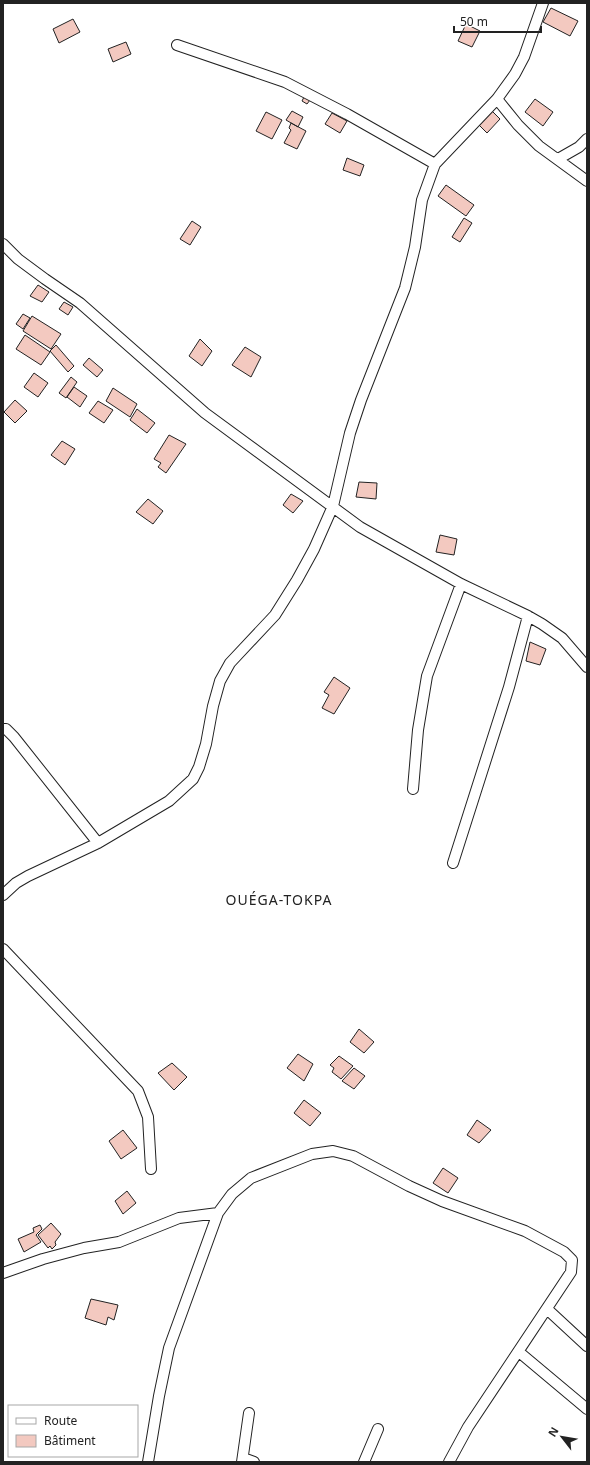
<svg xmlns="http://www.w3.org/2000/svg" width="590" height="1465" font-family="'Noto Sans',sans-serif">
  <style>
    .building { fill: #f3c9c0; stroke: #222 }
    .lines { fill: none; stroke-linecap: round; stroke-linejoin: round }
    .street-casing { stroke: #222; stroke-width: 12 }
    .street { stroke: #fff; stroke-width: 10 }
    .labels { text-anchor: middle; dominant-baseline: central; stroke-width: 3; stroke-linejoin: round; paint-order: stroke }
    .quarter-label { font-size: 14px; letter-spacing: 1px; fill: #222; stroke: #fff }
  </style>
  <rect width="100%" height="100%" fill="#fff"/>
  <path class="building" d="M551,8L578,21L570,36L543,22Z
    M73,19L80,32L59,43L53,29Z
    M466,24L480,31L472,47L458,41Z
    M126,42L131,54L113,62L108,49Z
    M304,97L310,100L307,104L302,101Z
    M535,99L553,112L543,126L525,112Z
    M292,111L303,117L298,127L286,120Z
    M492,111L500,119L487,133L479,125Z
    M266,112L282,120L272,139L256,131Z
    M332,113L347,121L340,133L325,124Z
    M291,123L306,131L297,149L284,143L291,130L289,128Z
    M347,158L364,165L360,176L343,170Z
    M446,185L474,205L466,216L438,196Z
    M464,218L472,223L460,242L452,237Z
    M192,221L201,227L190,245L180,239Z
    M38,285L49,292L42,302L30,296Z
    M64,302L73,307L68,315L59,309Z
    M23,314L30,318L23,329L16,324Z
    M32,316L61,334L51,349L23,331Z
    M25,335L50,352L41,365L16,349Z
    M200,339L212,351L202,366L189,356Z
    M56,345L74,366L68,372L50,351Z
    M245,347L261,357L251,377L232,365Z
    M89,358L103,370L97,377L83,365Z
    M34,373L48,383L38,397L24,387Z
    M71,377L77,382L66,398L59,393Z
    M74,387L87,396L80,407L67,397Z
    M113,388L137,404L130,417L106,401Z
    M15,400L27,411L15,423L4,412Z
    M98,401L113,410L104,423L89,413Z
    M137,409L155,423L147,433L130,420Z
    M169,435L186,444L166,473L158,467L161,463L154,459Z
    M62,441L75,449L65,465L51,455Z
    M359,482L377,483L376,499L356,497Z
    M291,494L303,501L293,513L283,505Z
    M148,499L163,511L153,524L136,512Z
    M440,535L457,539L454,555L436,552Z
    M530,642L546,649L540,665L526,661Z
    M334,677L350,688L334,714L322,708L329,695L324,692Z
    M359,1029L374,1042L364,1053L350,1042Z
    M298,1054L313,1064L304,1081L287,1068Z
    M339,1056L353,1066L341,1079L332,1072L334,1068L330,1065Z
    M172,1063L187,1077L174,1090L158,1073Z
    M354,1068L365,1076L354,1089L342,1081Z
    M304,1100L321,1113L310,1126L294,1113Z
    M477,1120L491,1130L479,1143L467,1135Z
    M123,1130L137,1148L121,1159L109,1141Z
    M443,1168L458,1178L448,1193L433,1183Z
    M127,1191L136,1203L123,1214L115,1201Z
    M51,1223L61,1234L55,1242L56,1245L52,1249L50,1246L48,1248L38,1235Z
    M40,1225L42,1229L36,1235L41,1242L24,1252L18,1239L34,1232L33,1228Z
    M91,1299L118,1305L114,1320L108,1317L106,1325L85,1318Z"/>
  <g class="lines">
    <defs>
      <path id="street" d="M177,45L285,82L347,114L435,164
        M497,99L518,125L539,146L587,181
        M558,159L579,147L587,139
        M3,244L18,259L45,279L80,303L205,413L360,527L461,584L528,616L542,624L562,638L587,667
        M3,729H6L14,737L98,843
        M413,789L418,730L427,676L461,584
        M453,863L509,687L528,616
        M3,895L16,883L28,876L98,843L169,801L193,779L199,767L206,744L213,706L220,681L230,663L275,615L297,580L314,549L333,506L350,433L361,400L405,288L415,247L422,200L435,164L497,99L515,74L524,57L543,3
        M3,949L138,1091L148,1117L151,1169
        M3,1273L43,1259L84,1248L119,1242L179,1218L218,1213
        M547,1309L587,1346
        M519,1352L587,1409
        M243,1458L254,1462
        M148,1462L159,1396L169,1348L218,1213L232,1194L251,1178L312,1154L333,1151L353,1156L409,1186L442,1201L525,1231L564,1252L572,1260L571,1272L468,1427L449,1462
        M242,1462L249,1413
        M364,1462L378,1429"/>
    </defs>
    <use href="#street" class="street-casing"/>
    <use href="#street" class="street"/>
  </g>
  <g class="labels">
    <g class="quarter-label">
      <text x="279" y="899">OUÉGA-TOKPA</text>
    </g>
  </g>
  <rect width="590" height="1465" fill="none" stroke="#222222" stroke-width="8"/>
  <rect x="8" y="1405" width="130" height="52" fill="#ffffff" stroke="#a7a7a7"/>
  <rect x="16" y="1418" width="20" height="6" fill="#ffffff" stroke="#a7a7a7"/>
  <text x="44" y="1425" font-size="12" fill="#222222">Route</text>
  <rect x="16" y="1435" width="20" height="12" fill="#f3c9c0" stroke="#a7a7a7"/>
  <text x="44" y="1445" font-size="12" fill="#222222">Bâtiment</text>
  <g transform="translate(562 1437) rotate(301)" stroke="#ffffff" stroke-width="3" paint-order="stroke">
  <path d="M0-3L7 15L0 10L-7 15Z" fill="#222222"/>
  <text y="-6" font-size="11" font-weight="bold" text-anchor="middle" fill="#222222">N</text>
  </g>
  <path d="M454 26v6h87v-6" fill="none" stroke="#222222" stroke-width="2"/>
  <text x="460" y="26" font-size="12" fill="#222222" stroke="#ffffff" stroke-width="3" paint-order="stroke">50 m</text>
</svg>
